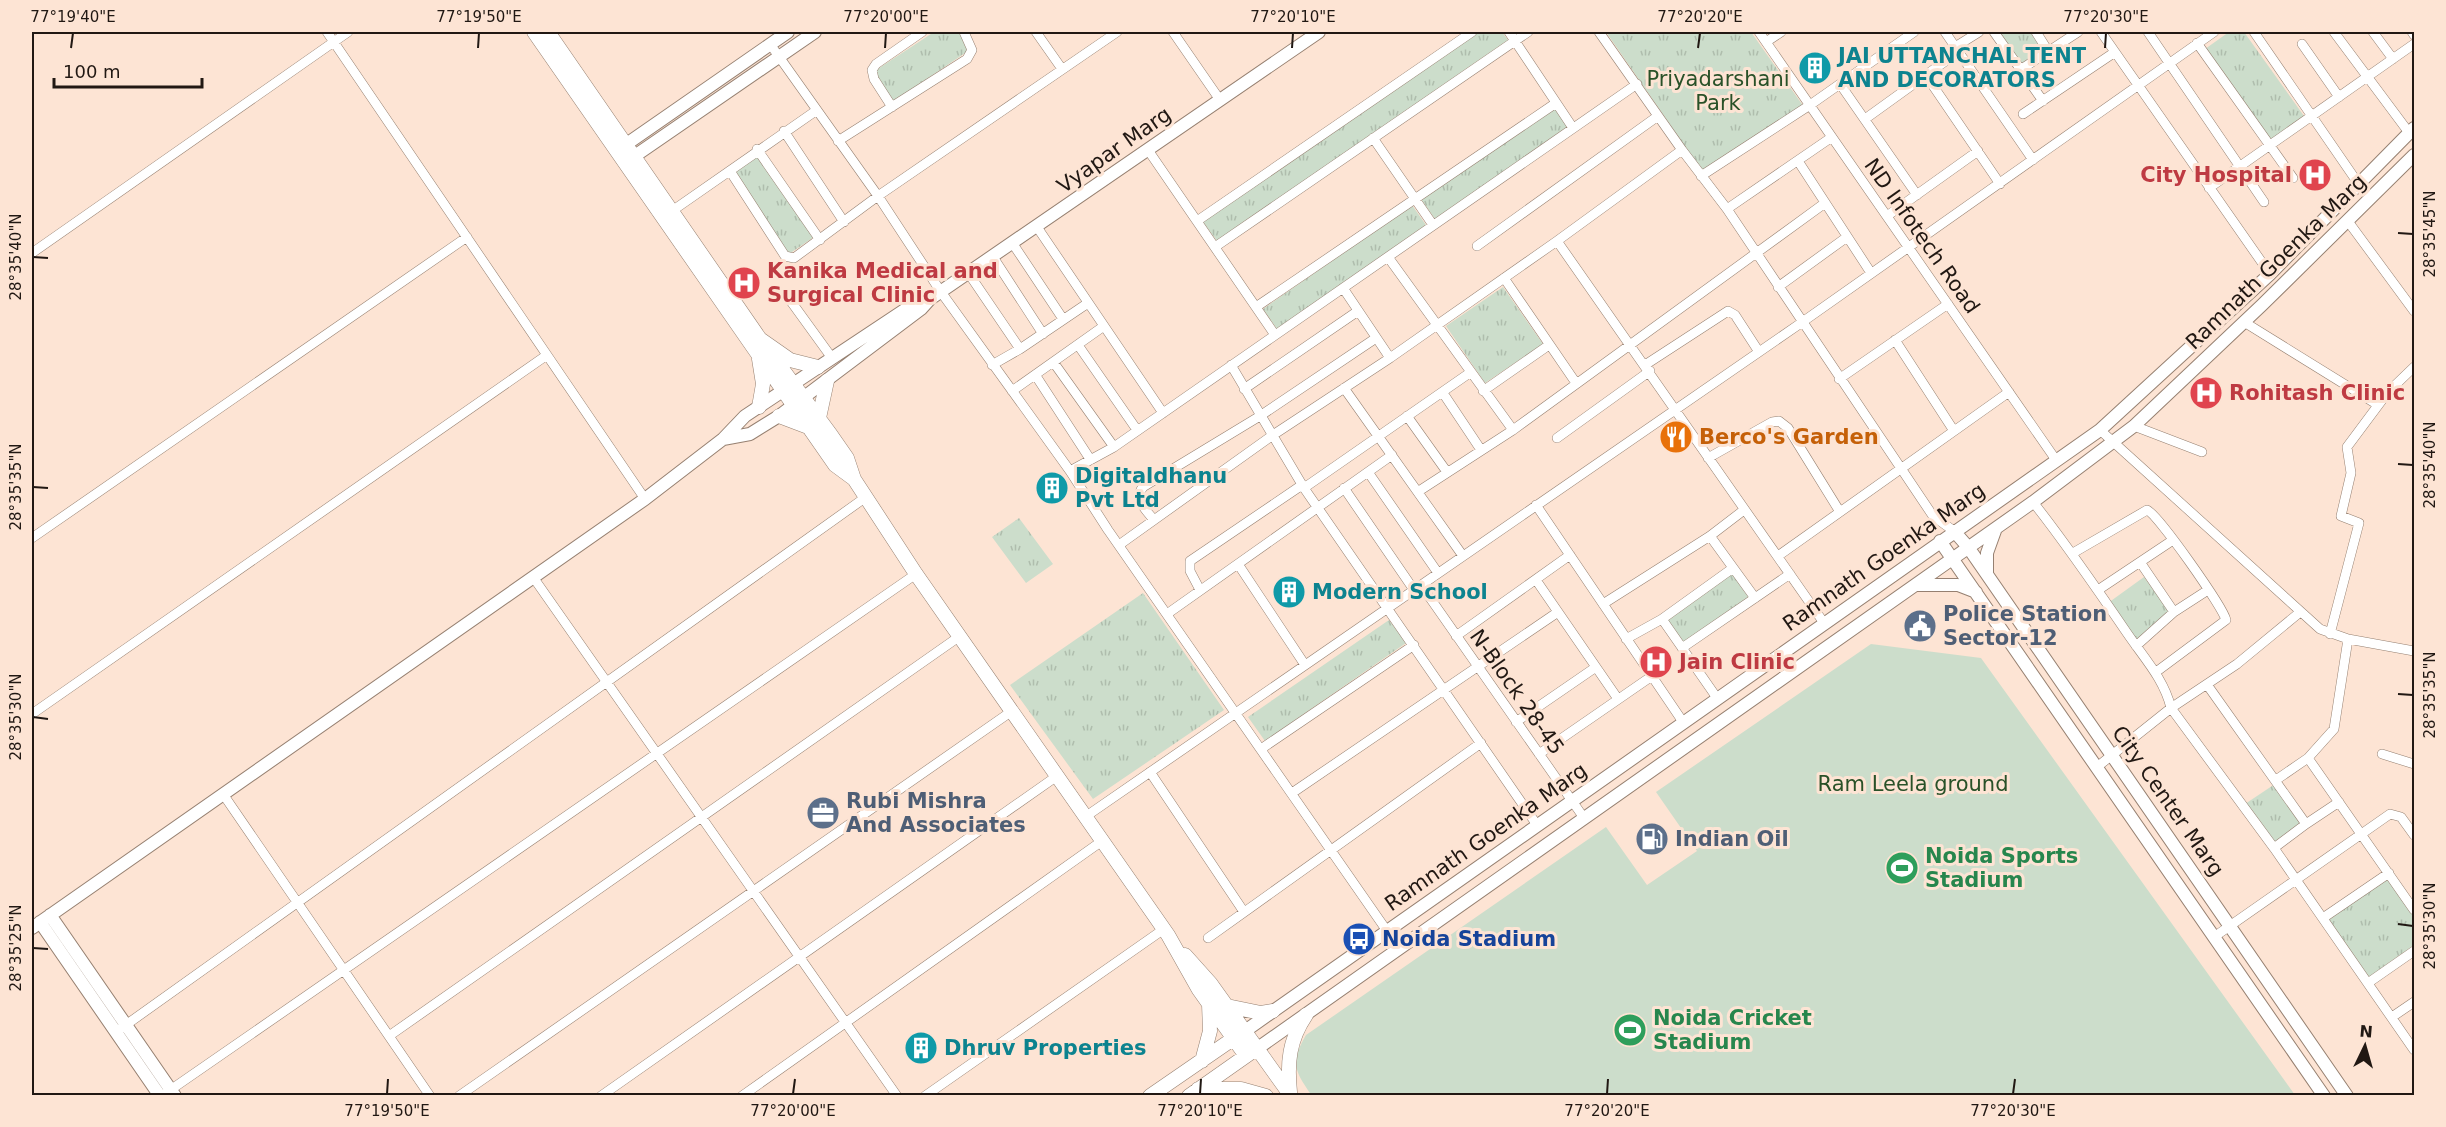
<svg xmlns="http://www.w3.org/2000/svg" width="2446" height="1127" font-family="'DejaVu Sans',sans-serif">
  <style>
    .grass { fill: url(#grass-tufts) }
    .pitch { fill: #ccddcb }
    .lines { fill: none; stroke-linecap: round; stroke-linejoin: round }
    .minor-casing { stroke: #968071; stroke-width: 10 }
    .tertiary-casing { stroke: #968071; stroke-width: 14 }
    .secondary-casing { stroke: #968071; stroke-width: 15 }
    .minor { stroke: #fff; stroke-width: 9 }
    .tertiary { stroke: #fff; stroke-width: 12 }
    .secondary { stroke: #fff; stroke-width: 14 }
    .ticks { fill: none; stroke: #211813; stroke-width: 2 }
    .labels { text-anchor: middle; dominant-baseline: central; stroke-width: 6; stroke-linejoin: round; paint-order: stroke }
    .culture-label { font-size: 21px; font-weight: bold; fill: #0d838f; stroke: #fde4d4; text-anchor: start }
    .park-label { font-size: 21px; fill: #295128; stroke: #fde4d4 }
    .street-label { font-size: 21px; fill: #211813; stroke: #fde4d4 }
    .health-label { font-size: 21px; font-weight: bold; fill: #be3a42; stroke: #fde4d4; text-anchor: start }
    .food-label { font-size: 21px; font-weight: bold; fill: #c56008; stroke: #fde4d4; text-anchor: start }
    .service-label { font-size: 21px; font-weight: bold; fill: #4e5e75; stroke: #fde4d4; text-anchor: start }
    .leisure-label { font-size: 21px; font-weight: bold; fill: #27864d; stroke: #fde4d4; text-anchor: start }
    .transit-label { font-size: 21px; font-weight: bold; fill: #164399; stroke: #fde4d4; text-anchor: start }
    .neatline { fill: none; stroke: #211813; stroke-width: 2 }
    .ticks-label { font-size: 15px; text-anchor: middle; fill: #211813 }
  </style>
  <defs>
    <pattern id="grass-tufts" width="24" height="20" patternUnits="userSpaceOnUse" patternTransform="scale(1.5)"><rect width="24" height="20" fill="#ccddcb"/><path d="M3 7l-1-3M5 7V3M7 7l1-3M15 17l-1-3M17 17v-4M19 17l1-3" fill="none" stroke="#afbdad"/></pattern>
  </defs>
  <rect width="100%" height="100%" fill="#fde4d4"/>
  <path class="grass" d="M934,32H958L971,49L893,102L873,72Z
    M1478,32H1502L1508,40L1217,241L1203,222Z
    M1606,32H1751L1804,107L1702,171Z
    M1997,32H2038L2052,53L2024,71Z
    M2229,32H2244L2304,116L2270,140L2205,49Z
    M1555,107L1569,127L1435,219L1421,199Z
    M757,156L814,237L789,254L732,173Z
    M1412,205L1426,225L1277,329L1263,309Z
    M1503,287L1543,344L1485,383L1446,326Z
    M1019,518L1053,564L1026,583L992,537Z
    M1732,573L1749,598L1684,643L1667,619Z
    M2144,577L2173,616L2137,643L2108,603Z
    M1143,593L1224,710L1093,799L1010,685Z
    M1389,620L1406,643L1265,741L1248,717Z
    M2275,784L2303,825L2274,845L2245,804Z
    M2388,878L2414,916V945L2369,977L2328,919Z"/>
  <path class="pitch" d="M1871,644L1981,658L2295,1095L1312,1096C1294,1070 1290,1063 1306,1035L1606,827L1647,885L1697,851L1656,792Z"/>
  <g class="lines">
    <defs>
      <path id="minor" d="M327,32L645,499
        M1036,32L1062,69
        M1173,32L1220,100
        M1509,32L1573,128
        M1599,32L1682,150L1727,209L1933,516L1954,531
        M1759,32L2056,460
        M1945,32L2033,160
        M1994,32L2043,101
        M2036,32L2048,51
        M2101,32L2270,274
        M2148,32L2264,202
        M2254,32L2360,186
        M2334,32L2410,134
        M2373,32L2393,59
        M2412,32L2414,35
        M1766,42L1781,32
        M2197,43L2293,178
        M770,44L878,196L941,292L1070,471L1108,530L1387,931
        M2302,44L2339,97
        M1955,47L1979,32
        M2020,70L2078,32
        M1925,74L2000,184
        M1840,84L1917,195
        M892,107L874,79L872,70L876,64L922,32
        M2023,114L2115,52
        M1865,119L1958,52
        M784,131L844,222
        M1373,138L1433,225
        M838,141L967,59L972,50L964,32
        M757,149L820,240
        M1148,150L1275,335
        M1798,161L1871,273
        M730,171L785,256L794,258L878,196L1117,32
        M1701,176L1810,105L1914,32
        M2209,188L2414,44
        M1727,209L1832,137
        M672,211L817,110
        M1887,216L1978,151
        M2347,220L2414,311
        M1197,221L1472,32
        M1037,227L1163,413
        M1557,241L1824,623
        M1013,244L1063,319
        M1477,246L1658,116
        M1215,247L1528,32
        M32,253L348,32
        M993,257L1043,334
        M1388,257L1513,430
        M969,274L1020,349
        M1504,278L1576,383
        M1778,287L1847,237
        M1343,288L1390,358
        M790,300L832,358
        M1256,307L1556,103
        M2244,322L2378,405
        M1895,340L1954,431
        M1078,345L1137,430
        M1054,363L1114,447
        M992,365L1020,349L1088,303
        M1231,365L1304,488L1537,825
        M1645,365L1728,311L1735,315L1759,352
        M1036,376L1090,459
        M1839,379L1948,304
        M1344,388L1463,556
        M1244,389L1358,311
        M1012,391L1104,326
        M1483,391L1549,345
        M1443,393L1481,450
        M1407,416L1447,472
        M2134,426L2202,452
        M2100,430L2320,629L2348,639L2414,651
        M1557,438L1650,371
        M1708,458L1772,422L1779,421L1788,428L1840,512
        M1070,471L1114,447L1637,84
        M1368,472L1438,573
        M1304,488L1471,372
        M1344,488L1414,590
        M1419,491L1513,430L1825,203
        M2033,502C2067,545 2097,589 2127,633C2144,658 2164,679 2171,708L2274,848L2414,1050
        M1536,505L1683,722
        M1154,520C1146,510 1133,499 1143,487L1260,416L1376,338
        M1710,536L1755,598
        M32,538L467,237
        M1119,545L1273,435L1390,358L1557,241L1682,150
        M2073,553L2147,510C2157,513 2223,607 2226,620L2156,672
        M1778,556L2009,392
        M2140,562L2174,612
        M1238,564L1305,665
        M533,577L897,1096
        M1536,580L1618,699
        M1421,585L1584,818
        M1200,590L1190,571V561L1302,485
        M2098,590L2173,540
        M1603,604L1710,536L1744,510
        M1167,614L1392,455
        M1662,619L1717,698
        M2330,634L2359,523L2341,516L2351,473L2347,447L2388,392L2414,367
        M1456,636L1570,555
        M1626,639L1662,619L1733,568
        M2136,646L2174,612L2208,590
        M1682,648L1790,574
        M2208,686L2306,824L2274,848
        M32,714L547,355
        M1516,722L1596,667
        M1261,749L1414,645
        M1539,754L1652,676
        M2382,754L2414,764
        M2308,758L2414,910
        M2097,767L2171,708L2237,664L2299,613
        M1150,772L1244,912
        M2276,780L2308,758L2334,729L2348,639
        M1292,793L1558,612
        M223,794L430,1096
        M1085,817L1801,323L2214,32
        M2306,824L2339,802
        M2323,918L2389,873
        M2214,937L2390,814L2401,817L2414,835
        M1208,938L1481,743
        M2368,983L2414,951
        M2392,1017L2414,1002
        M116,1032L866,497
        M389,1036L960,636
        M166,1093L916,574
        M459,1096L1012,711
        M601,1096L1057,776
        M742,1096L1102,841
        M925,1096L1164,929"/>
      <path id="tertiary" d="M618,150L788,32
        M626,162L815,32
        M723,439L750,434L779,416L921,309L930,299L1319,32
        M1954,531L1968,547L2347,1096
        M1940,541L2324,1096
        M1987,573V553L1996,528
        M1915,585H1958L1976,592
        M50,915L175,1096
        M40,922L160,1096
        M32,928L645,499L723,439L745,416L915,303L930,299
        M1245,1031L2100,430L2270,274L2414,128
        M1258,1048L2033,502L2134,426L2262,305L2414,155"/>
      <path id="secondary" d="M534,32L835,465L854,479
        M548,32L760,339L790,360L818,367
        M760,339L831,435L847,458L854,479L916,574L1168,935L1199,990L1246,1056
        M759,407L763,384L759,359
        M779,416L808,427
        M819,418L827,381
        M1185,955L1211,984L1291,1096
        M1227,1006L1261,1013L1273,1011
        M1202,1061L1210,1031L1209,1004
        M1198,1089H1241L1266,1096
        M1290,1092C1287,1063 1289,1040 1306,1015
        M1150,1096L1240,1034
        M1189,1096L1253,1051"/>
    </defs>
    <use href="#minor" class="minor-casing"/>
    <use href="#tertiary" class="tertiary-casing"/>
    <use href="#secondary" class="secondary-casing"/>
    <use href="#minor" class="minor"/>
    <use href="#tertiary" class="tertiary"/>
    <use href="#secondary" class="secondary"/>
  </g>
  <path class="ticks" d="M71,48L73,33M478,48L479,33M885,48L886,33M1292,48L1293,33M1698,48L1700,33M2105,48L2106,33M2398,233L2413,234M33,257L48,258M2398,464L2413,465M33,487L48,488M2398,694L2413,695M33,717L48,719M2398,924L2413,926M33,948L48,949M387,1094L388,1079M793,1094L795,1079M1200,1094L1201,1079M1607,1094L1608,1079M2013,1094L2015,1079"/>
  <defs>
    <symbol id="building-disc" viewBox="-11 -11 22 22"><circle r="9.5" fill="#0f9aa8" stroke="#fde4d4"/><path d="M-4-6H4V6H1V3H-1V6H-4ZM-2.5-4.3h1.7v1.8h-1.7ZM.8-4.3h1.7v1.8H.8ZM-2.5-1h1.7V.8h-1.7ZM.8-1h1.7V.8H.8Z" fill="#fff"/></symbol>
    <symbol id="hospital-disc" viewBox="-11 -11 22 22"><circle r="9.5" fill="#e0444e" stroke="#fde4d4"/><path d="M-5-5h3v3.5h4V-5h3V5h-3V1.5h-4V5h-3Z" fill="#fff"/></symbol>
    <symbol id="restaurant-disc" viewBox="-11 -11 22 22"><circle r="9.5" fill="#e8710a" stroke="#fde4d4"/><path d="M-5-6h1v4h1v-4h1v4h1v-4h1v5L-1.5 .5V6h-2V.5L-5-1ZM5-6V6H3V1.5H1.5Q1.5-4 5-6Z" fill="#fff"/></symbol>
    <symbol id="civic-disc" viewBox="-11 -11 22 22"><circle r="9.5" fill="#5c6f8a" stroke="#fde4d4"/><path d="M-.6-6.5H3V-4.5H.6V-3L4-1V1h2V6H-6V1h2V-1L-.6-3ZM-1.2 2.5V6h2.4V2.5Z" fill="#fff"/></symbol>
    <symbol id="office-disc" viewBox="-11 -11 22 22"><circle r="9.5" fill="#5c6f8a" stroke="#fde4d4"/><path d="M-6-3h4V-5.5h4V-3h4V5H-6ZM-1-4.5V-3h2v-1.5ZM-6 0V1H6V0Z" fill="#fff"/></symbol>
    <symbol id="fuel-disc" viewBox="-11 -11 22 22"><circle r="9.5" fill="#5c6f8a" stroke="#fde4d4"/><path d="M-5.5-6h7V0h2V4h1.3V-2.5L3-4.5l.8-.8L6-3V5H2.5V1h-1V6h-7ZM-4.2-4.7v3.2H.2V-4.7Z" fill="#fff"/></symbol>
    <symbol id="stadium-disc" viewBox="-11 -11 22 22"><circle r="9.5" fill="#2e9e5b" stroke="#fde4d4"/><path d="M0-5a6.5 5 0 1 0 0 10a6.5 5 0 1 0 0-10ZM-3.5-1.8h7v3.6h-7Z" fill="#fff"/></symbol>
    <symbol id="bus-disc" viewBox="-11 -11 22 22"><circle r="9.5" fill="#1a4fb4" stroke="#fde4d4"/><path d="M-5-6H5V4H4V6H2V4H-2V6H-4V4H-5ZM-3.5-4V0h7V-4ZM-3.5 1.2v1.5H-2V1.2ZM2 1.2v1.5H3.5V1.2Z" fill="#fff"/></symbol>
  </defs>
  <g fill-rule="evenodd">
    <use href="#building-disc" x="1796" y="49" width="38" height="38"/>
    <use href="#hospital-disc" x="2296" y="156" width="38" height="38"/>
    <use href="#hospital-disc" x="725" y="264" width="38" height="38"/>
    <use href="#hospital-disc" x="2187" y="374" width="38" height="38"/>
    <use href="#restaurant-disc" x="1657" y="418" width="38" height="38"/>
    <use href="#building-disc" x="1033" y="469" width="38" height="38"/>
    <use href="#building-disc" x="1270" y="573" width="38" height="38"/>
    <use href="#civic-disc" x="1901" y="607" width="38" height="38"/>
    <use href="#hospital-disc" x="1637" y="643" width="38" height="38"/>
    <use href="#office-disc" x="804" y="794" width="38" height="38"/>
    <use href="#fuel-disc" x="1633" y="820" width="38" height="38"/>
    <use href="#stadium-disc" x="1883" y="849" width="38" height="38"/>
    <use href="#bus-disc" x="1340" y="920" width="38" height="38"/>
    <use href="#stadium-disc" x="1611" y="1011" width="38" height="38"/>
    <use href="#building-disc" x="902" y="1029" width="38" height="38"/>
  </g>
  <g class="labels">
    <g class="culture-label">
      <text x="1838" y="56">JAI UTTANCHAL TENT<tspan x="1838" dy="24">AND DECORATORS</tspan></text>
      <text x="1075" y="476">Digitaldhanu<tspan x="1075" dy="24">Pvt Ltd</tspan></text>
      <text x="1312" y="592">Modern School</text>
      <text x="944" y="1048">Dhruv Properties</text>
    </g>
    <g class="park-label">
      <text x="1718" y="79">Priyadarshani<tspan x="1718" dy="24">Park</tspan></text>
      <text x="1913" y="784">Ram Leela ground</text>
    </g>
    <g class="street-label">
      <text transform="translate(1114 150) rotate(-35)">Vyapar Marg</text>
      <text transform="translate(1922 236) rotate(55)">ND Infotech Road</text>
      <text transform="translate(2276 262) rotate(-44)">Ramnath Goenka Marg</text>
      <text transform="translate(1884 557) rotate(-35)">Ramnath Goenka Marg</text>
      <text transform="translate(1517 692) rotate(55)">N-Block 28-45</text>
      <text transform="translate(2168 801) rotate(55)">City Center Marg</text>
      <text transform="translate(1486 837) rotate(-35)">Ramnath Goenka Marg</text>
    </g>
    <g class="health-label">
      <text x="2292" y="175" text-anchor="end">City Hospital</text>
      <text x="767" y="271">Kanika Medical and<tspan x="767" dy="24">Surgical Clinic</tspan></text>
      <text x="2229" y="393">Rohitash Clinic</text>
      <text x="1679" y="662">Jain Clinic</text>
    </g>
    <g class="food-label">
      <text x="1699" y="437">Berco's Garden</text>
    </g>
    <g class="service-label">
      <text x="1943" y="614">Police Station<tspan x="1943" dy="24">Sector-12</tspan></text>
      <text x="846" y="801">Rubi Mishra<tspan x="846" dy="24">And Associates</tspan></text>
      <text x="1675" y="839">Indian Oil</text>
    </g>
    <g class="leisure-label">
      <text x="1925" y="856">Noida Sports<tspan x="1925" dy="24">Stadium</tspan></text>
      <text x="1653" y="1018">Noida Cricket<tspan x="1653" dy="24">Stadium</tspan></text>
    </g>
    <g class="transit-label">
      <text x="1382" y="939">Noida Stadium</text>
    </g>
  </g>
  <rect width="2446" height="1127" fill="none" stroke="#fde4d4" stroke-width="66"/>
  <g transform="translate(2365 1046) rotate(5)" stroke="#fde4d4" stroke-width="4.5" paint-order="stroke">
  <path d="M0-4.5L10 22L0 15L-10 22Z" fill="#211813"/>
  <text y="-9" font-size="16" font-weight="bold" text-anchor="middle" fill="#211813">N</text>
  </g>
  <path d="M54 78v9h148v-9" fill="none" stroke="#211813" stroke-width="3"/>
  <text x="63" y="78" font-size="18" fill="#211813" stroke="#fde4d4" stroke-width="4.5" paint-order="stroke">100 m</text>
  <rect x="33" y="33" width="2380" height="1061" class="neatline"/>
  <g class="ticks-label">
    <text x="73" y="22">77°19'40"E</text>
    <text x="479" y="22">77°19'50"E</text>
    <text x="886" y="22">77°20'00"E</text>
    <text x="1293" y="22">77°20'10"E</text>
    <text x="1700" y="22">77°20'20"E</text>
    <text x="2106" y="22">77°20'30"E</text>
    <text transform="translate(2430 234) rotate(-90)" y="5">28°35'45"N</text>
    <text transform="translate(16 257) rotate(-90)" y="5">28°35'40"N</text>
    <text transform="translate(2430 465) rotate(-90)" y="5">28°35'40"N</text>
    <text transform="translate(16 487) rotate(-90)" y="5">28°35'35"N</text>
    <text transform="translate(2430 695) rotate(-90)" y="5">28°35'35"N</text>
    <text transform="translate(16 717) rotate(-90)" y="5">28°35'30"N</text>
    <text transform="translate(2430 926) rotate(-90)" y="5">28°35'30"N</text>
    <text transform="translate(16 948) rotate(-90)" y="5">28°35'25"N</text>
    <text x="387" y="1116">77°19'50"E</text>
    <text x="793" y="1116">77°20'00"E</text>
    <text x="1200" y="1116">77°20'10"E</text>
    <text x="1607" y="1116">77°20'20"E</text>
    <text x="2013" y="1116">77°20'30"E</text>
  </g>
</svg>
